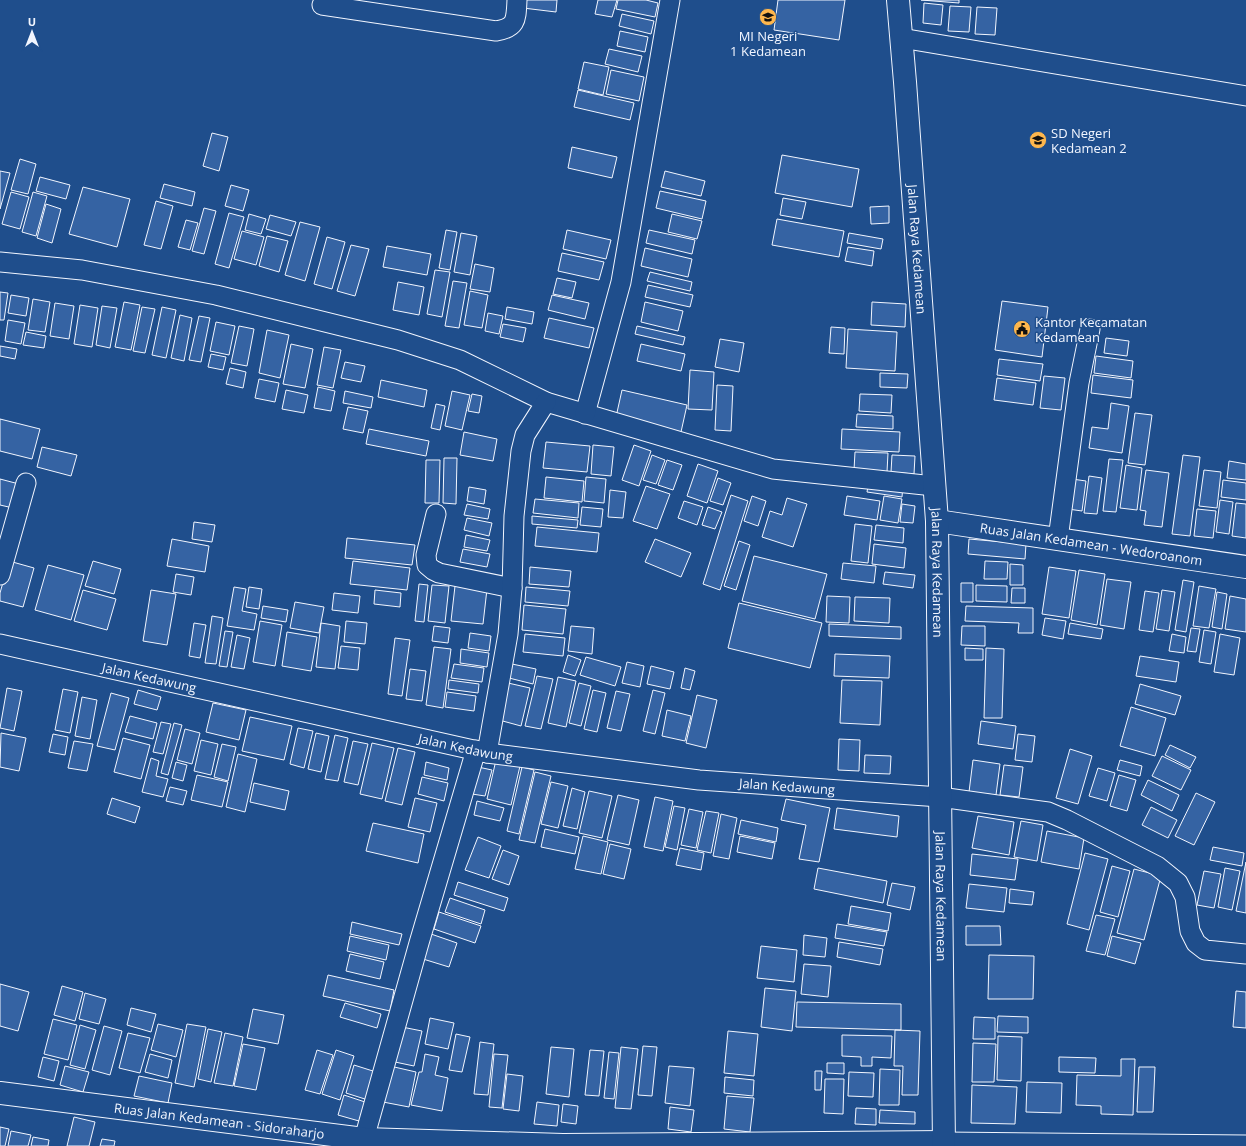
<svg xmlns="http://www.w3.org/2000/svg" width="1246" height="1146" font-family="'Open Sans',sans-serif">
  <style>
    .building { fill: #3563a3; stroke: #f2f6ff }
    .lines { fill: none; stroke-linecap: round; stroke-linejoin: round }
    .street-casing { stroke: #f2f6ff; stroke-width: 21 }
    .secondary-casing { stroke: #f2f6ff; stroke-width: 24 }
    .highway-casing { stroke: #f2f6ff; stroke-width: 24 }
    .street { stroke: #1f4e8c; stroke-width: 19 }
    .secondary { stroke: #1f4e8c; stroke-width: 22 }
    .highway { stroke: #1f4e8c; stroke-width: 22 }
    .labels { text-anchor: middle; dominant-baseline: central; stroke-width: 3; stroke-linejoin: round; paint-order: stroke }
    .poi-label { font-size: 13px; fill: #f2f6ff; stroke: #1f4e8c; text-anchor: start }
    .street-label { font-size: 13px; fill: #f2f6ff; stroke: #1f4e8c }
  </style>
  <rect width="100%" height="100%" fill="#1f4e8c"/>
  <path class="building" d="M524,0H557L556,12L523,8Z
    M598,0H617L612,17L595,14Z
    M618,0H646L658,3L655,17L616,9Z
    M778,0H845L839,40L774,30Z
    M921,0H959V3Z
    M924,3L943,5L941,25L923,23Z
    M950,6L971,7L969,32L948,31Z
    M977,7L997,8L995,35L975,34Z
    M622,14L654,21L651,34L619,26Z
    M620,31L648,37L645,52L617,46Z
    M609,49L642,56L638,72L605,64Z
    M584,62L609,67L603,95L578,89Z
    M611,70L644,77L639,101L606,94Z
    M578,90L634,103L630,120L574,107Z
    M212,133L228,137L219,171L203,166Z
    M572,147L617,157L612,178L568,168Z
    M782,155L859,169L852,207L775,193Z
    M20,159L36,164L28,194L11,190Z
    M0,171L10,173L0,209Z
    M665,171L705,181L701,196L661,187Z
    M40,177L70,185L66,199L36,191Z
    M164,184L195,192L192,206L160,198Z
    M231,185L249,190L243,211L225,206Z
    M83,187L130,199L117,247L69,234Z
    M660,191L706,201L702,219L656,208Z
    M11,192L29,197L20,229L2,224Z
    M33,192L47,196L36,236L22,232Z
    M783,198L806,202L802,219L780,215Z
    M156,201L173,206L161,249L144,245Z
    M46,204L61,209L52,243L37,238Z
    M889,206V223L871,224L870,207Z
    M204,208L216,211L204,254L192,251Z
    M229,213L244,217L229,268L215,264Z
    M249,214L266,219L261,234L245,230Z
    M672,214L702,221L697,239L668,232Z
    M270,215L296,222L291,236L266,229Z
    M777,219L844,231L839,257L772,245Z
    M186,220L198,223L190,250L178,247Z
    M300,222L320,227L305,281L285,275Z
    M446,230L457,232L450,270L439,268Z
    M567,230L611,240L606,259L563,249Z
    M649,230L695,240L692,254L646,243Z
    M242,231L264,237L256,265L234,259Z
    M461,233L477,236L470,275L454,272Z
    M849,233L883,239L881,249L847,243Z
    M267,236L288,241L279,272L259,266Z
    M327,237L345,242L332,289L314,284Z
    M351,245L369,249L355,296L337,291Z
    M387,246L431,254L427,275L383,267Z
    M848,247L874,251L872,266L845,261Z
    M645,248L692,259L688,277L641,266Z
    M562,253L604,262L599,280L558,271Z
    M475,264L494,268L490,292L470,289Z
    M435,270L450,272L442,317L427,314Z
    M650,272L692,282L690,291L647,281Z
    M557,278L576,282L572,298L553,294Z
    M453,281L467,283L459,328L445,326Z
    M398,282L424,287L419,315L393,310Z
    M648,285L693,295L690,307L645,297Z
    M470,291L488,295L482,328L464,325Z
    M0,292L8,293L4,320H0Z
    M11,295L29,298L26,316L8,313Z
    M552,295L589,303L585,319L548,310Z
    M33,299L50,302L45,332L28,330Z
    M1002,301L1048,307L1042,357L995,350Z
    M124,302L140,305L131,350L115,347Z
    M645,302L683,311L678,331L641,322Z
    M872,302L906,304L905,327L871,325Z
    M55,303L74,306L69,339L50,336Z
    M80,305L98,308L92,347L74,344Z
    M102,306L117,308L110,348L96,345Z
    M142,307L155,309L145,353L133,351Z
    M162,307L176,310L166,358L152,355Z
    M507,307L534,312L532,324L505,319Z
    M488,313L503,316L499,334L485,331Z
    M180,315L192,318L184,361L171,358Z
    M199,316L210,318L201,362L189,360Z
    M549,318L594,328L589,348L544,338Z
    M8,320L25,323L21,344L5,341Z
    M216,322L235,326L229,355L210,351Z
    M503,324L526,328L523,342L500,337Z
    M239,326L254,329L247,366L231,363Z
    M637,326L685,337L683,345L635,334Z
    M831,327L845,328L844,354L829,353Z
    M848,329L897,332L895,371L846,368Z
    M267,330L289,335L280,378L259,373Z
    M26,332L46,336L44,348L23,345Z
    M1106,338L1129,341L1127,356L1104,353Z
    M720,339L744,343L739,372L715,367Z
    M291,344L313,349L305,388L283,384Z
    M641,344L685,354L681,371L637,361Z
    M0,346L17,349L15,359L0,356Z
    M324,347L341,350L333,388L317,385Z
    M211,354L226,357L223,370L208,367Z
    M1096,356L1133,361L1131,378L1094,373Z
    M999,359L1043,364L1040,381L997,375Z
    M345,362L365,366L361,382L341,378Z
    M230,368L246,372L243,388L226,384Z
    M690,370L714,372L712,410L688,409Z
    M880,373L908,374L907,388L880,387Z
    M1093,375L1133,380L1131,398L1091,393Z
    M1044,376L1065,378L1061,410L1040,408Z
    M997,378L1036,383L1033,405L994,400Z
    M259,379L279,383L275,402L255,398Z
    M381,380L427,390L424,407L378,397Z
    M717,385L733,386L731,431L715,430Z
    M318,387L335,391L331,411L314,408Z
    M286,390L308,395L304,413L282,409Z
    M622,390L687,405L681,432L616,417Z
    M345,391L373,397L371,408L343,403Z
    M452,391L470,395L462,430L445,426Z
    M472,394L482,396L479,413L468,411Z
    M860,394L892,395L891,413L859,411Z
    M1111,403L1129,406L1122,453L1089,448L1092,427L1108,429Z
    M436,404L445,406L440,430L431,428Z
    M348,407L368,411L363,433L343,429Z
    M1135,413L1152,415L1145,465L1128,463Z
    M857,414L893,416V429L856,427Z
    M0,419L40,429L32,459L0,451Z
    M369,429L429,441L426,456L366,444Z
    M842,429L900,432L899,452L841,449Z
    M464,432L497,439L493,461L460,455Z
    M546,442L590,446L587,472L543,468Z
    M593,445L614,447L611,476L591,474Z
    M634,445L651,451L639,486L622,480Z
    M42,447L77,455L71,476L37,467Z
    M855,452L888,453L887,472L854,470Z
    M652,455L665,460L656,484L643,480Z
    M892,455L915,456L914,474L891,472Z
    M1183,455L1200,457L1190,536L1172,534Z
    M444,458H457L456,504L443,503Z
    M1109,459L1123,460L1116,512L1103,511Z
    M426,460H440L439,503H425Z
    M667,460L682,465L673,490L658,485Z
    M1229,461L1246,464V480L1227,478Z
    M698,464L718,471L707,503L687,496Z
    M1126,465L1142,468L1137,510L1120,508Z
    M1146,470L1169,473L1162,527L1144,525L1146,511L1140,510Z
    M1204,470L1221,472L1217,508L1199,506Z
    M1089,476L1102,478L1097,514L1084,513Z
    M546,477L584,481L582,502L544,498Z
    M586,477L606,479L604,503L584,501Z
    M718,478L731,483L723,505L710,501Z
    M0,479L19,484L13,508L0,505Z
    M1072,479L1086,481L1082,511L1068,509Z
    M869,480L903,485L902,497L867,492Z
    M1223,480L1246,483V500L1221,497Z
    M646,486L670,494L657,529L633,521Z
    M469,487L486,490L484,504L467,501Z
    M610,490L626,492L623,518L608,517Z
    M731,495L748,501L720,590L703,584Z
    M752,496L766,501L758,526L744,521Z
    M847,496L880,501L877,520L844,515Z
    M884,496L902,499L898,523L880,520Z
    M787,498L807,504L793,547L762,537L770,511L782,515Z
    M535,499L579,503L578,518L533,513Z
    M1220,500L1233,502L1229,534L1216,532Z
    M684,501L703,507L697,525L678,518Z
    M1236,503L1246,504V538L1232,536Z
    M467,504L490,509L488,519L464,515Z
    M902,504L915,506L913,523L900,522Z
    M582,507L603,509L601,527L580,525Z
    M708,507L722,512L715,529L702,525Z
    M1197,509L1216,511L1213,538L1194,536Z
    M532,516L578,520L577,528L532,524Z
    M467,518L492,523L489,536L464,530Z
    M194,522L215,525L212,542L192,539Z
    M855,524L872,526L868,563L851,561Z
    M876,525L904,528L903,543L874,540Z
    M537,527L599,533L597,552L535,546Z
    M466,535L490,540L487,551L464,547Z
    M347,538L415,545L412,565L345,558Z
    M172,539L209,546L205,572L167,566Z
    M655,539L691,553L681,577L645,562Z
    M969,539L1026,544L1025,559L968,554Z
    M739,541L750,545L736,590L724,586Z
    M874,544L906,548L904,568L872,564Z
    M463,549L490,554L487,567L460,562Z
    M754,556L827,574L815,619L742,601Z
    M9,561L34,568L23,607L0,601V593Z
    M93,561L121,569L114,594L85,586Z
    M353,561L410,568L407,590L350,584Z
    M985,561L1008,562L1007,579H984Z
    M843,563L876,566L874,583L841,579Z
    M1010,564L1023,565V585H1010Z
    M48,565L84,575L71,620L35,610Z
    M530,567L571,571L569,587L529,584Z
    M1049,567L1076,571L1069,618L1042,614Z
    M1079,570L1105,574L1097,625L1071,620Z
    M885,572L915,575L913,588L883,584Z
    M176,574L194,577L191,595L173,592Z
    M1107,579L1131,582L1124,629L1100,625Z
    M1183,580L1194,582L1186,632L1175,630Z
    M961,583H973V602H961Z
    M419,584L428,585L424,622L415,621Z
    M432,585L449,586L445,623L428,621Z
    M976,585L1007,586V602L976,601Z
    M455,586L487,589L483,624L451,621Z
    M1199,586L1216,589L1209,628L1193,626Z
    M234,587L246,589L242,611L257,614L254,630L227,626Z
    M249,587L262,589L259,609L246,607Z
    M526,587L570,591L568,606L525,602Z
    M1012,588H1025V603H1011Z
    M83,590L116,599L107,630L74,621Z
    M151,590L176,594L167,645L143,641Z
    M375,590L401,593L400,607L374,604Z
    M1162,590L1175,592L1169,631L1156,629Z
    M1145,591L1159,593L1153,632L1139,630Z
    M1217,592L1227,594L1222,629L1212,627Z
    M334,593L360,596L358,613L332,610Z
    M827,596L850,597L849,623L826,622Z
    M1230,596L1246,599V632L1225,629Z
    M855,597L890,598L889,623L854,621Z
    M295,602L324,607L319,633L290,628Z
    M739,603L822,623L810,668L728,648Z
    M524,605L566,609L563,634L522,630Z
    M263,606L288,610L286,622L261,618Z
    M966,606L1033,608V633H1018L1019,623L965,621Z
    M212,616L223,618L216,664L205,663Z
    M1045,618L1066,621L1063,639L1042,635Z
    M260,621L282,625L275,666L253,662Z
    M346,621L367,623L365,644L344,642Z
    M194,623L206,625L200,658L189,656Z
    M321,623L340,626L335,669L316,667Z
    M1070,623L1103,629L1101,639L1068,634Z
    M829,624L901,627V639L829,636Z
    M434,626L450,628L448,643L432,641Z
    M571,626L594,628L592,654L568,651Z
    M962,626H985V646L961,645Z
    M1191,628L1200,629L1196,652L1187,651Z
    M1204,630L1216,632L1211,664L1199,662Z
    M225,631L233,632L227,667L219,666Z
    M287,632L317,637L311,671L282,666Z
    M470,633L491,636L489,651L468,648Z
    M525,634L565,638L563,656L523,652Z
    M1172,634L1186,637L1184,653L1169,651Z
    M1220,634L1240,638L1234,675L1214,672Z
    M237,635L250,638L244,669L231,667Z
    M395,638L410,640L402,696L388,694Z
    M341,646L360,648L358,670L338,668Z
    M434,647L451,649L443,708L426,705Z
    M965,648L983,649V660H965Z
    M986,648L1004,649L1002,718H984Z
    M461,649L489,653L487,667L460,663Z
    M835,654L890,656L889,678L834,676Z
    M568,655L581,660L575,676L563,672Z
    M1140,656L1179,662L1176,682L1136,676Z
    M586,657L621,667L615,686L580,675Z
    M627,662L644,666L640,687L622,683Z
    M454,664L484,668L482,682L451,678Z
    M512,664L536,669L533,684L509,678Z
    M651,666L674,672L670,689L647,684Z
    M685,668L695,671L690,690L681,688Z
    M410,669L426,671L422,701L406,699Z
    M537,676L553,679L541,729L525,726Z
    M558,677L576,681L566,727L548,723Z
    M449,680L479,684L478,693L448,689Z
    M842,680L882,681L880,725L840,723Z
    M508,683L530,688L521,726L499,720Z
    M579,683L591,686L581,726L569,723Z
    M1140,684L1181,696L1175,715L1135,704Z
    M7,688L22,691L14,731L0,728Z
    M63,689L78,692L70,733L55,730Z
    M138,690L161,697L157,710L134,704Z
    M593,690L606,693L597,732L584,729Z
    M653,690L665,693L655,734L643,731Z
    M616,691L630,694L621,731L607,728Z
    M447,692L476,696L474,711L445,707Z
    M111,693L129,698L115,750L97,746Z
    M697,695L717,700L706,748L686,743Z
    M82,697L97,700L90,739L75,736Z
    M213,703L246,710L239,740L206,732Z
    M1131,707L1166,718L1155,756L1120,746Z
    M667,710L691,716L685,741L662,736Z
    M130,716L157,723L153,739L125,732Z
    M250,717L292,726L284,760L242,751Z
    M981,721L1016,726L1013,749L978,744Z
    M161,722L171,724L163,754L153,752Z
    M174,723L182,725L168,775L161,773Z
    M298,728L313,731L304,768L290,764Z
    M185,729L200,733L192,764L177,760Z
    M1,733L26,738L19,771L0,767Z
    M316,733L329,736L321,772L308,769Z
    M53,734L68,737L65,755L49,752Z
    M1018,734L1035,736L1032,762L1015,760Z
    M335,735L348,738L338,781L325,779Z
    M123,738L150,745L141,779L114,772Z
    M839,739L860,740L859,771L838,770Z
    M201,740L218,744L211,775L194,771Z
    M74,741L93,744L87,771L68,768Z
    M353,741L368,744L358,785L344,782Z
    M372,743L394,748L382,799L360,794Z
    M222,744L236,747L228,781L214,777Z
    M1170,745L1196,757L1190,768L1165,755Z
    M398,748L415,752L402,805L385,801Z
    M1070,749L1092,756L1078,804L1056,798Z
    M238,754L257,759L245,812L226,807Z
    M865,755L891,756L890,774L864,773Z
    M1162,756L1191,770L1181,790L1152,776Z
    M151,758L159,761L156,776L168,779L163,797L142,792Z
    M496,760L520,766L511,805L487,799Z
    M973,760L1000,764L996,795L969,792Z
    M1120,760L1142,766L1140,776L1117,770Z
    M176,762L187,765L183,781L172,778Z
    M426,762L449,768L447,780L424,775Z
    M1004,765L1023,767L1019,797L1000,795Z
    M478,767L492,770L485,796L472,794Z
    M522,767L534,770L519,834L507,831Z
    M1098,768L1115,773L1107,801L1089,796Z
    M535,772L551,776L535,843L519,840Z
    M197,775L228,782L222,807L191,800Z
    M1119,775L1136,780L1127,811L1110,806Z
    M422,777L448,783L444,801L418,794Z
    M1148,780L1179,795L1172,811L1141,795Z
    M551,782L568,786L558,828L541,824Z
    M254,783L289,791L285,810L250,802Z
    M170,787L187,791L183,805L166,801Z
    M572,788L585,792L577,829L563,826Z
    M589,791L612,796L602,838L579,833Z
    M1196,793L1215,802L1194,845L1175,836Z
    M618,795L639,800L629,845L607,840Z
    M655,797L673,801L663,851L644,847Z
    M112,798L140,807L135,823L107,814Z
    M415,798L437,803L430,832L408,827Z
    M786,799L830,808L819,862L799,859L806,825L781,820Z
    M477,801L504,808L500,821L474,815Z
    M674,806L685,808L677,850L665,847Z
    M1151,807L1177,820L1168,838L1142,825Z
    M837,808L899,816L897,837L834,829Z
    M689,809L703,812L696,848L681,845Z
    M706,811L719,813L711,853L697,850Z
    M721,814L737,818L729,859L713,856Z
    M978,816L1014,822L1009,855L972,848Z
    M741,820L778,828L776,842L738,834Z
    M1021,821L1043,825L1037,861L1014,857Z
    M373,823L424,834L418,863L366,851Z
    M545,829L579,837L575,854L541,847Z
    M1047,831L1084,838L1079,869L1041,862Z
    M583,836L608,842L601,874L575,869Z
    M740,836L775,843L772,859L737,852Z
    M478,837L501,846L489,878L465,870Z
    M610,844L631,849L624,879L603,874Z
    M1213,847L1244,853L1242,866L1210,860Z
    M680,848L704,853L701,870L676,865Z
    M503,850L519,856L509,885L492,879Z
    M1085,853L1108,859L1089,930L1067,924Z
    M972,854L1018,859L1015,880L970,875Z
    M1246,862V913L1236,911Z
    M1112,866L1130,871L1118,917L1100,912Z
    M818,868L887,881L883,903L814,889Z
    M1225,868L1240,871L1232,910L1218,907Z
    M1134,869L1161,876L1144,940L1117,933Z
    M1204,871L1221,874L1214,908L1197,905Z
    M458,882L508,898L504,911L454,895Z
    M892,883L915,887L910,910L887,905Z
    M969,884L1007,888L1004,912L966,908Z
    M1010,889L1034,892L1032,905L1009,903Z
    M450,898L485,910L481,924L445,912Z
    M851,906L891,913L888,931L848,924Z
    M439,912L481,926L475,943L434,929Z
    M1096,915L1115,919L1105,955L1086,951Z
    M352,922L402,934L399,945L350,934Z
    M837,924L887,932L884,946L835,938Z
    M966,926H1000L1001,945H966Z
    M431,934L457,943L449,967L423,959Z
    M804,935L827,938L825,957L803,955Z
    M350,936L389,945L386,960L347,951Z
    M1112,936L1141,943L1135,964L1107,956Z
    M839,942L883,949L880,965L837,957Z
    M761,946L797,950L794,982L757,978Z
    M350,954L384,962L380,979L346,971Z
    M989,955L1034,956L1033,999H988Z
    M804,964L831,966L828,997L801,994Z
    M328,975L394,990L390,1011L323,996Z
    M0,984L29,992L18,1031L0,1026Z
    M62,986L83,992L75,1021L54,1015Z
    M765,988L796,991L792,1031L761,1027Z
    M1236,991L1246,992V1028L1233,1027Z
    M85,993L106,999L99,1024L79,1019Z
    M797,1002L901,1004V1030L796,1027Z
    M345,1003L381,1014L377,1028L340,1017Z
    M131,1008L156,1014L151,1032L127,1025Z
    M253,1009L284,1015L278,1044L247,1038Z
    M998,1016L1028,1017V1033L997,1032Z
    M974,1017L995,1018V1039H973Z
    M430,1018L454,1023L448,1049L425,1044Z
    M53,1019L77,1025L68,1060L44,1054Z
    M158,1024L183,1030L176,1057L151,1050Z
    M187,1024L206,1027L194,1087L175,1083Z
    M80,1025L96,1030L85,1069L70,1065Z
    M104,1026L122,1031L110,1075L92,1070Z
    M402,1027L422,1031L414,1066L395,1062Z
    M208,1029L222,1032L211,1082L198,1079Z
    M895,1030L920,1031L918,1095H902L903,1066H894Z
    M728,1031L758,1034L754,1076L724,1073Z
    M128,1033L150,1038L140,1073L119,1068Z
    M225,1033L243,1037L233,1086L214,1083Z
    M456,1034L470,1037L462,1072L449,1070Z
    M842,1035L892,1036L891,1058L872,1057V1066H861V1057L842,1056Z
    M998,1036L1022,1037L1021,1081L997,1080Z
    M480,1042L494,1044L488,1095L474,1094Z
    M973,1043L996,1044L994,1082H972Z
    M243,1044L265,1048L256,1090L234,1086Z
    M643,1046L657,1047L652,1096L638,1095Z
    M551,1047L574,1049L569,1097L546,1094Z
    M621,1047L638,1049L631,1109L615,1108Z
    M317,1050L333,1055L320,1094L305,1090Z
    M336,1050L354,1056L340,1100L322,1094Z
    M590,1050L604,1051L599,1096L585,1095Z
    M609,1052L619,1053L614,1099L604,1098Z
    M150,1054L172,1060L168,1078L145,1072Z
    M425,1054L439,1057L435,1075L448,1078L442,1111L411,1105L419,1072H422Z
    M494,1054L508,1055L502,1108L489,1107Z
    M43,1057L59,1061L54,1081L38,1077Z
    M1059,1057L1096,1058L1095,1073L1059,1072Z
    M1121,1059H1135L1133,1115L1101,1114V1106L1076,1105L1077,1075L1121,1076Z
    M827,1063H844V1074L827,1073Z
    M354,1065L376,1072L368,1100L346,1093Z
    M65,1066L89,1072L83,1092L60,1085Z
    M390,1066L416,1072L409,1107L383,1102Z
    M669,1066L694,1068L690,1106L665,1103Z
    M1139,1067H1155L1153,1112H1137Z
    M880,1069L900,1070L899,1105H879Z
    M815,1071H822L821,1090H815Z
    M849,1072L874,1073L873,1097L848,1096Z
    M507,1074L523,1076L519,1111L503,1109Z
    M139,1076L172,1083L168,1103L134,1096Z
    M725,1077L754,1080L753,1096L724,1093Z
    M825,1079H844L843,1114L824,1113Z
    M1027,1082L1062,1083L1061,1113L1026,1112Z
    M972,1085L1017,1087L1015,1124L971,1123Z
    M344,1095L365,1102L359,1121L338,1115Z
    M727,1096L754,1098L750,1132L724,1129Z
    M537,1102L559,1105L557,1126L534,1124Z
    M563,1104L578,1106L576,1124L561,1122Z
    M670,1107L694,1110L691,1132L668,1129Z
    M856,1108L876,1109V1125L855,1124Z
    M880,1110L915,1112V1124L879,1123Z
    M74,1117L95,1122L89,1146H67Z
    M0,1127L9,1129L5,1146H0Z
    M11,1131L31,1135L28,1146H8Z
    M33,1137L49,1140L48,1146H31Z
    M102,1139L115,1141L114,1146H100Z"/>
  <g class="lines">
    <defs>
      <g id="street">
        <path d="M322,5L496,31C517,28 516,19 517,0"/>
        <path d="M901,38L1246,96"/>
        <path d="M0,262L82,270L216,295L398,340L460,360L546,402L773,469L934,486"/>
        <path d="M585,414L621,282L670,0"/>
        <path d="M436,514L426,555L427,565L433,570L439,573L512,588"/>
        <path d="M1058,539L1079,383L1090,329"/>
        <path d="M0,575L26,483"/>
        <path id="s1" d="M0,644L487,753L699,780L940,797L1048,812L1067,820L1157,866L1178,883L1185,897L1190,931L1196,943L1205,950L1246,954"/>
        <path d="M487,753L508,634L512,588L514,516L521,451L525,435L546,402"/>
        <path d="M364,1139L419,943L476,750"/>
        <path d="M944,1142L1246,1145"/>
      </g>
      <g id="secondary">
        <path id="s2" d="M937,521L1246,567"/>
        <path id="s3" d="M0,1093L364,1139L563,1145L944,1142"/>
      </g>
      <g id="highway">
        <path id="s4" d="M898,0L905,82L937,521L944,1146"/>
      </g>
    </defs>
    <use href="#street" class="street-casing"/>
    <use href="#secondary" class="secondary-casing"/>
    <use href="#highway" class="highway-casing"/>
    <use href="#street" class="street"/>
    <use href="#secondary" class="secondary"/>
    <use href="#highway" class="highway"/>
  </g>
  <defs>
    <symbol id="school-disc" viewBox="-11 -11 22 22"><circle r="9.5" fill="#ffb74d" stroke="#1f4e8c"/><path d="M0-5L7-2L0 1L-7-2ZM-4 1L0 2.5L4 1V4Q0 6-4 4Z" fill="#111"/></symbol>
    <symbol id="civic-disc" viewBox="-11 -11 22 22"><circle r="9.5" fill="#ffb74d" stroke="#1f4e8c"/><path d="M-.6-6.5H3V-4.5H.6V-3L4-1V1h2V6H-6V1h2V-1L-.6-3ZM-1.2 2.5V6h2.4V2.5Z" fill="#111"/></symbol>
  </defs>
  <g fill-rule="evenodd">
    <use href="#school-disc" x="758" y="7" width="20" height="20"/>
    <use href="#school-disc" x="1028" y="130" width="20" height="20"/>
    <use href="#civic-disc" x="1012" y="319" width="20" height="20"/>
  </g>
  <g class="labels">
    <g class="poi-label">
      <text x="768" y="36" text-anchor="middle">MI Negeri<tspan x="768" dy="15">1 Kedamean</tspan></text>
      <text x="1051" y="133">SD Negeri<tspan x="1051" dy="15">Kedamean 2</tspan></text>
      <text x="1035" y="322">Kantor Kecamatan<tspan x="1035" dy="15">Kedamean</tspan></text>
    </g>
    <g class="street-label">
      <text stroke="none"><textPath href="#s4" startOffset="250">Jalan Raya Kedamean</textPath></text>
      <text stroke="none"><textPath href="#s2" startOffset="156">Ruas Jalan Kedamean - Wedoroanom</textPath></text>
      <text stroke="none"><textPath href="#s4" startOffset="574">Jalan Raya Kedamean</textPath></text>
      <text stroke="none"><textPath href="#s1" startOffset="153">Jalan Kedawung</textPath></text>
      <text stroke="none"><textPath href="#s1" startOffset="477">Jalan Kedawung</textPath></text>
      <text stroke="none"><textPath href="#s1" startOffset="801">Jalan Kedawung</textPath></text>
      <text stroke="none"><textPath href="#s4" startOffset="898">Jalan Raya Kedamean</textPath></text>
      <text stroke="none"><textPath href="#s3" startOffset="221">Ruas Jalan Kedamean - Sidoraharjo</textPath></text>
    </g>
  </g>
  <g transform="translate(32 32)" stroke="#1f4e8c" stroke-width="3" paint-order="stroke">
  <path d="M0-3L7 15L0 10L-7 15Z" fill="#f2f6ff"/>
  <text y="-6" font-size="11" font-weight="bold" text-anchor="middle" fill="#f2f6ff">U</text>
  </g>
</svg>
